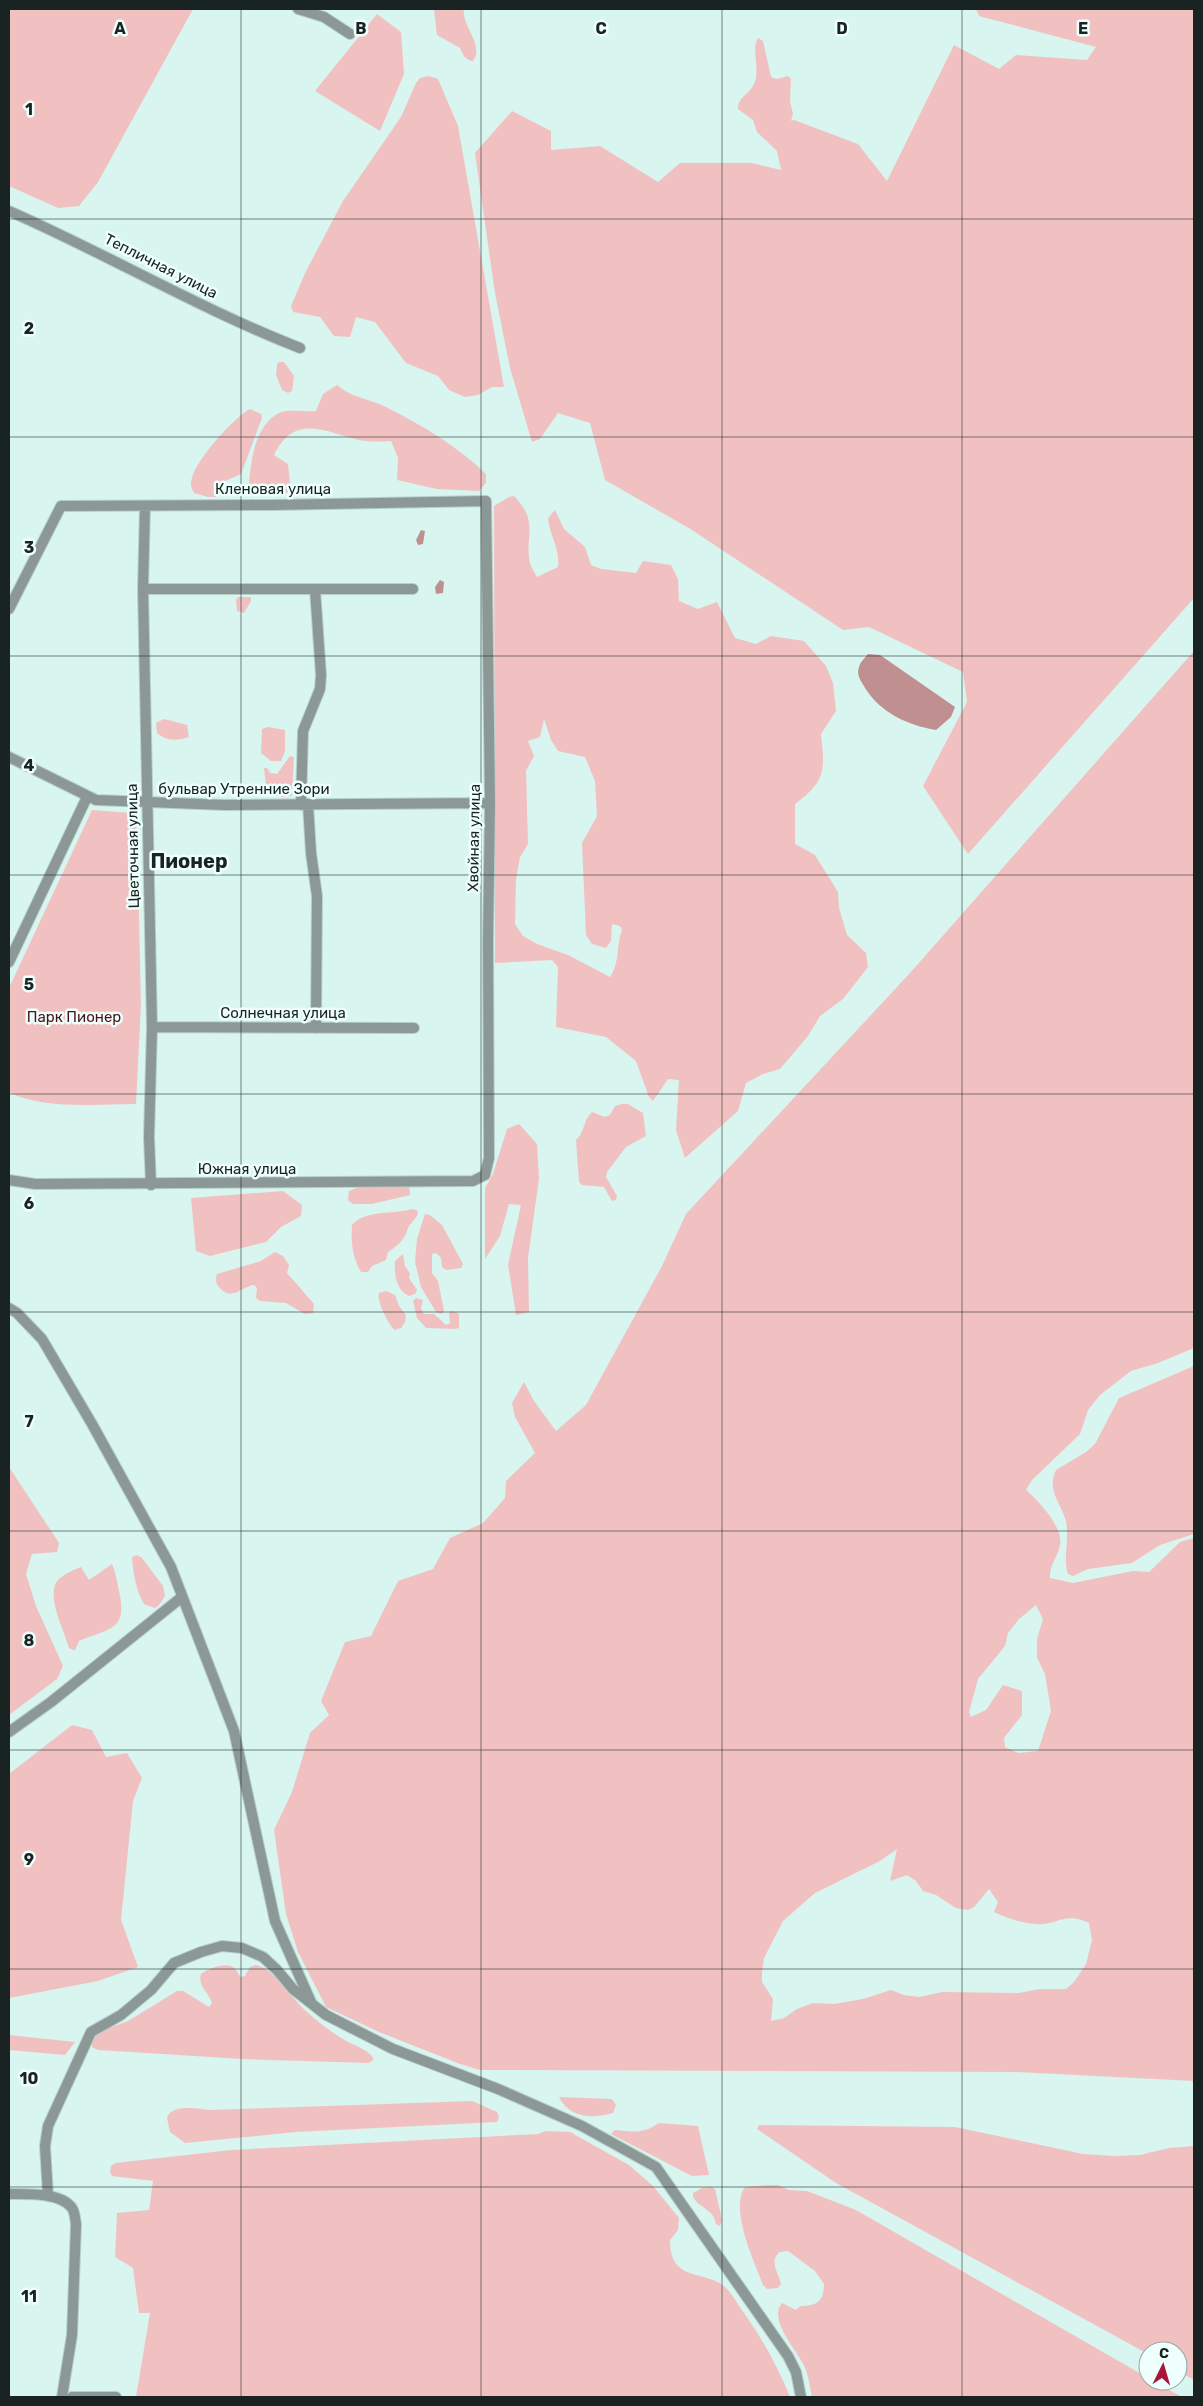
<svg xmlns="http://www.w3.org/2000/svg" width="1203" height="2406" font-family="Rubik,sans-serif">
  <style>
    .green { fill: #f1c1c2; fill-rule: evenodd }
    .water { fill: #c09091 }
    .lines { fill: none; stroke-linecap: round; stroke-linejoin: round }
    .minor-casing { stroke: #b6cfcb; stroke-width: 12 }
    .minor { stroke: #8c9896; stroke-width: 10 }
    .grid { fill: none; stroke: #192322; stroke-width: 1; stroke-opacity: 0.55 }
    .labels { text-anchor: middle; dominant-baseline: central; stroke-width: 5; stroke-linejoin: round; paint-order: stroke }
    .street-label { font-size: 15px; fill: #192322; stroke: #eefffc }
    .park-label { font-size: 15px; fill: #4d121b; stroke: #eefffc }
    .district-label { font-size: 20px; font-weight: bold; fill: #192322; stroke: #eefffc }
    .grid-label { font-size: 16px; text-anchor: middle; font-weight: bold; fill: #192322; stroke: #eefffc; stroke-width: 5; stroke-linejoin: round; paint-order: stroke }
  </style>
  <rect width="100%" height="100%" fill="#d8f5f0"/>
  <path class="green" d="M9,9H193L98,182L79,206L58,208L9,186Z
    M434,9H464C461,26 485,45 473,61C465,60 463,55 460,48L437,35Z
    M976,9H1194V598L968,854L923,786L967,702L963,672L869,627L843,630L692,530L605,480L590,423L558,413L540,439L532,442L510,368L495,293L475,153L512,111L551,131V150L600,146L658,182L680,163H752L781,170L777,151L757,132L753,120L738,109C738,97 748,95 753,86C762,71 750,50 758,38L763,41L771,77L777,79L788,76L791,79L790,101L793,114L791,121L794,120L858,144L887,181L954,45L999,69L1016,55L1087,60L1096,47L979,16Z
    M377,14L401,32L404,74L380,131L315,91Z
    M429,76L438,79L458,126L504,387H492L478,395L465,397L449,390L438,376L406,363L375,322L356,317L350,337L334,336L320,317L293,312L291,306L306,271L343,201L401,117L416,83L420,78Z
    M279,362H284L294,376L292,391L288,393L282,390L276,375L277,364Z
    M337,385C350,397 370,399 386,407C422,425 457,446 486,474V483L479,491L437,489L397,480L398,458L391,441C379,442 366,442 355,439C321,430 294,415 274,455L288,464L291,493L272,491L249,484C251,459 255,424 281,412C290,409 307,412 316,411L323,394Z
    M250,409L261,414L262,418L241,474L223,482L216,497H208L194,493C191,488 190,483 192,478C196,460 234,417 250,409Z
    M514,496C540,523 524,535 530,563C531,567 535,573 537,577L558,567C560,547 550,538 548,518L555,510L564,529L585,547L591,565L601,569L636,573L643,561L671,565L678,579L679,601L698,609L717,602L735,638L756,644L771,636L804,641L826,666L833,683L836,711L821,734C825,771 826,781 795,804V844L815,855L838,892L839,908L847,935L866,953L868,967L843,999L820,1016L808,1036L780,1069L763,1074L746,1083L738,1111L685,1158L676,1130L679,1080L668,1079L653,1101L649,1097L636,1061L606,1037L556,1027L558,967L552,960L495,963L494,506L509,497ZM544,719L551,740L558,751L585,757L595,781L597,816L582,843L586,935L592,944L606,948L611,941L612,924L620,926L622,930C616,946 620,963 610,977L568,955L537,944L523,936L515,924L516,879L520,857L528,844L526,771L534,756L528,741L540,737Z
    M238,597H251V601L244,613L237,611L236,600Z
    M1194,651V1348L1158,1363L1131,1371L1100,1395L1088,1410L1080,1434L1032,1480L1026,1490C1038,1500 1064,1528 1060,1545C1058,1557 1049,1565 1050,1578L1073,1583L1133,1571L1149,1572L1180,1542L1194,1538V2081L1017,2072L480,2070L460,2064L379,2032L326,2007L298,1952L286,1914L274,1830L292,1792L310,1733L329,1715L321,1701L345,1642L371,1636L398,1581L433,1569L450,1538L483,1523L505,1498L506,1481L535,1453L515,1417L512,1403L524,1382L534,1401L556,1431L586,1405L662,1266L686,1214L910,973ZM1036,1605L1043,1619L1037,1639V1658L1045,1674L1051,1711L1038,1751L1018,1753L1005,1747L1004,1738L1022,1715V1691L1003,1685L986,1710L971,1717L969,1712L978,1679L1005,1646L1008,1633L1019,1619ZM897,1849L890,1881L907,1875L916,1881L923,1891L936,1895L956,1908L968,1910L974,1907L989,1889L998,1902L994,1912C1006,1918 1022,1923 1035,1924C1058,1926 1063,1911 1089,1923L1092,1940L1086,1964L1074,1982L1066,1989H1040L1019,1993L942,1992L919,1997L904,1995L891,1990L863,1999L834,2004L813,2003L797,2009L784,2018L771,2021L773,1999L762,1982V1972L764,1958L783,1921L815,1893L880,1861Z
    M164,719L187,725L189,737C177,741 166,741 157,733L156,723Z
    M268,727L285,730V751L281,761H271L261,753L262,729Z
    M290,756L294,757L292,796L283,797L267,795L264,768H267L270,773L277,774Z
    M92,810L131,813L137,830L141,1004L136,1104C99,1104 42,1110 9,1092V988Z
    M622,1104H628L643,1113L646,1136L626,1147L607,1172L606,1177L617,1196L616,1200L612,1201L604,1187L582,1185L579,1182L576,1140C585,1132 583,1120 592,1112L605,1117L610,1115L615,1106Z
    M519,1124L537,1144L539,1179L528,1258L529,1312L516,1315L508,1265L521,1205L509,1204L500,1236L485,1259V1188L493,1174L507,1129Z
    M409,1184L410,1195L372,1204H353L348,1200L349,1191L359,1187Z
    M283,1191L302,1205L301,1216L281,1227L266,1242L210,1256L196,1251L191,1198Z
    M412,1209L417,1210L418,1214C416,1219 410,1223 408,1228C405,1239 399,1245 388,1252L386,1260L372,1266L368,1272H361C352,1256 351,1243 352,1225C367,1209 393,1215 412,1209Z
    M425,1214L430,1215L442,1225L463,1264L461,1268L446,1270L442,1267L441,1258L436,1253L432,1254V1273L438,1281L444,1311L441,1314L436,1312L421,1287L415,1262L417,1239Z
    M275,1252L283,1256L289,1265L287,1273L314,1304L313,1313L305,1314L286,1303L260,1301L256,1298L257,1288L254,1285C243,1286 232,1301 221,1289C216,1285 215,1280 217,1274L261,1261Z
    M403,1254L405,1266L410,1273L409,1278L417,1290L415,1294L409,1296C396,1290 394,1274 395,1261Z
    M386,1291L395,1295L399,1306L406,1315L405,1322L401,1328L395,1330C389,1326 376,1300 379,1293Z
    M416,1298L423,1300L421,1308L424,1314H434L446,1325L450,1323L449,1312L453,1311L459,1314V1328L455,1329L426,1328L417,1318L413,1301Z
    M1194,1366V1534L1160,1545L1132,1563L1088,1569L1073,1576L1068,1574C1062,1556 1071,1536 1065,1518C1059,1501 1047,1489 1056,1470L1086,1452L1095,1444L1119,1398Z
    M9,1467L59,1543L57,1552L32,1554L26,1574L36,1606L63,1666L57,1679L9,1715Z
    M137,1555L142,1558L163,1586L165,1596L159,1605L155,1608L144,1604C136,1591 133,1572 132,1557Z
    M112,1564C116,1573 117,1582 119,1591C128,1631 110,1628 79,1641L75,1650H73L69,1648C64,1630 49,1603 55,1585C58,1576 73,1570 81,1567L89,1580Z
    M72,1725L92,1730L106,1757L127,1753L142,1778L133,1801L121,1920L138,1967L98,1981L9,1998V1774Z
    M256,1965C274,1968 293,2000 307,2012C319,2023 334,2034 348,2042C358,2047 367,2049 374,2059L369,2063L242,2059L99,2050L93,2048L91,2044L95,2035L99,2032L128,2021L177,1991H183L209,2007L212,2003C209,1992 197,1986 201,1974C208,1969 224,1962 233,1967C236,1969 238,1974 241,1977L245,1976L250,1967Z
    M9,2035L75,2042L65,2055L9,2050Z
    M559,2097L612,2099L616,2105L613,2113C593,2119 569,2118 559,2097Z
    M472,2101L497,2112L499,2117L497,2122L296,2132L185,2143L170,2132L167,2118C172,2103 198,2109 210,2110Z
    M659,2123L698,2126L709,2175L692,2176L611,2134L615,2130C633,2132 643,2134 659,2123Z
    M759,2125L955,2127L1083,2154L1115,2156L1140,2155L1169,2148L1194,2146V2380L1178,2371V2351H1148V2354L836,2183L757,2129Z
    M545,2131L570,2132L629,2165L653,2186L679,2218L678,2230L670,2240C670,2284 707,2269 726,2288C733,2295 738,2305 744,2313C763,2340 778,2367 790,2397H136L150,2313H139L133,2268L115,2257L117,2213L149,2210L153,2181L112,2176L110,2172L111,2166L115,2163L231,2150L538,2134Z
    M769,2185H778L789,2190L807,2191L856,2210L1148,2378V2381H1153L1182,2397H812C810,2388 809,2379 806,2370C799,2351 767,2321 782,2303L796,2310L800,2306C816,2306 824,2302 824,2284L815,2271L788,2251L780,2252C768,2261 779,2273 781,2284L778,2288L767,2289L763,2285C755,2263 729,2209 745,2187Z
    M711,2187L715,2189L722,2220L720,2226L716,2224C714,2209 700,2209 693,2197V2193L702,2188Z"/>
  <path class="water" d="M421,530L425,531L423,544L418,545L416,540Z
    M440,580L444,582L443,593L436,594L435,587Z
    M868,654L880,655L955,707L951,717L936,730C907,725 881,713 865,688C861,681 856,675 859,667C860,662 865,658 868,654Z"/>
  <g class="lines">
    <defs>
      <path id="minor" d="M298,9L324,17L350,34
        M9,211C107,254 200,309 300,348
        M145,506L143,589L152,1027L149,1137L151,1185
        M143,589H413
        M9,609L61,506L273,505L486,501L490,803L488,939L489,1158L485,1175L473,1181L35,1184L9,1180
        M9,757L96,800L225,805L490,803
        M308,804L311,853L317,896L316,1028
        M301,805L303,731L320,689L321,675L315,589
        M9,962L87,797
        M152,1027L414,1028
        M9,1308L17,1313L42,1339L92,1424L171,1567L234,1731L275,1921L311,2002
        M9,1732L51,1702L182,1597
        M9,2194C26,2194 61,2192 72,2208C75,2212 75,2219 76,2224L72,2335L62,2397
        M48,2195L45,2146L48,2126L91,2032L121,2015L151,1990L174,1963L201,1952L222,1946L242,1948L263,1957L277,1970L293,1989L326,2015L393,2049L498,2089L582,2126L656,2167L788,2356L796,2372L801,2397
        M72,2397H116"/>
    </defs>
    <use href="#minor" class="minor-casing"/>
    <use href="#minor" class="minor"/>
  </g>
  <path class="grid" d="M241,9V2397M481,9V2397M722,9V2397M962,9V2397M9,219H1194M9,437H1194M9,656H1194M9,875H1194M9,1094H1194M9,1312H1194M9,1531H1194M9,1750H1194M9,1969H1194M9,2187H1194"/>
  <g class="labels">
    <g class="street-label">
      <text transform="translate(161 266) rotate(27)">Тепличная улица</text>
      <text x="273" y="489">Кленовая улица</text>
      <text x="244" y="789">бульвар Утренние Зори</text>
      <text transform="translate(474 838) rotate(-89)">Хвойная улица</text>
      <text transform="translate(133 846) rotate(-91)">Цветочная улица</text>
      <text x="283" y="1013">Солнечная улица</text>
      <text x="247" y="1169">Южная улица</text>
    </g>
    <g class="park-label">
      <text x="74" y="1017">Парк Пионер</text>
    </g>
    <g class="district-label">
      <text x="189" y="861">Пионер</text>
    </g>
  </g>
  <g class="grid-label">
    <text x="120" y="34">A</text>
    <text x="361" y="34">B</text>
    <text x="601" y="34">C</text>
    <text x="842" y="34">D</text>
    <text x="1083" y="34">E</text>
    <text x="29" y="115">1</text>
    <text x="29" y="334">2</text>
    <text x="29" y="553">3</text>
    <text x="29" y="771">4</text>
    <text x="29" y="990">5</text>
    <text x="29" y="1209">6</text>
    <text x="29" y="1427">7</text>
    <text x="29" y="1646">8</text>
    <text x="29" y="1865">9</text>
    <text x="29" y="2084">10</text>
    <text x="29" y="2302">11</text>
  </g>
  <rect width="1203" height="2406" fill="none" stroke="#192322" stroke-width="20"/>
  <g transform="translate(1163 2366) rotate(5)"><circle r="24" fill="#eefffc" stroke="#99a7a5"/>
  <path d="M0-4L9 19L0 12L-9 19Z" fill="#ab1537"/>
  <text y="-8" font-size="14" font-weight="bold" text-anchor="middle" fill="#192322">С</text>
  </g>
</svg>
